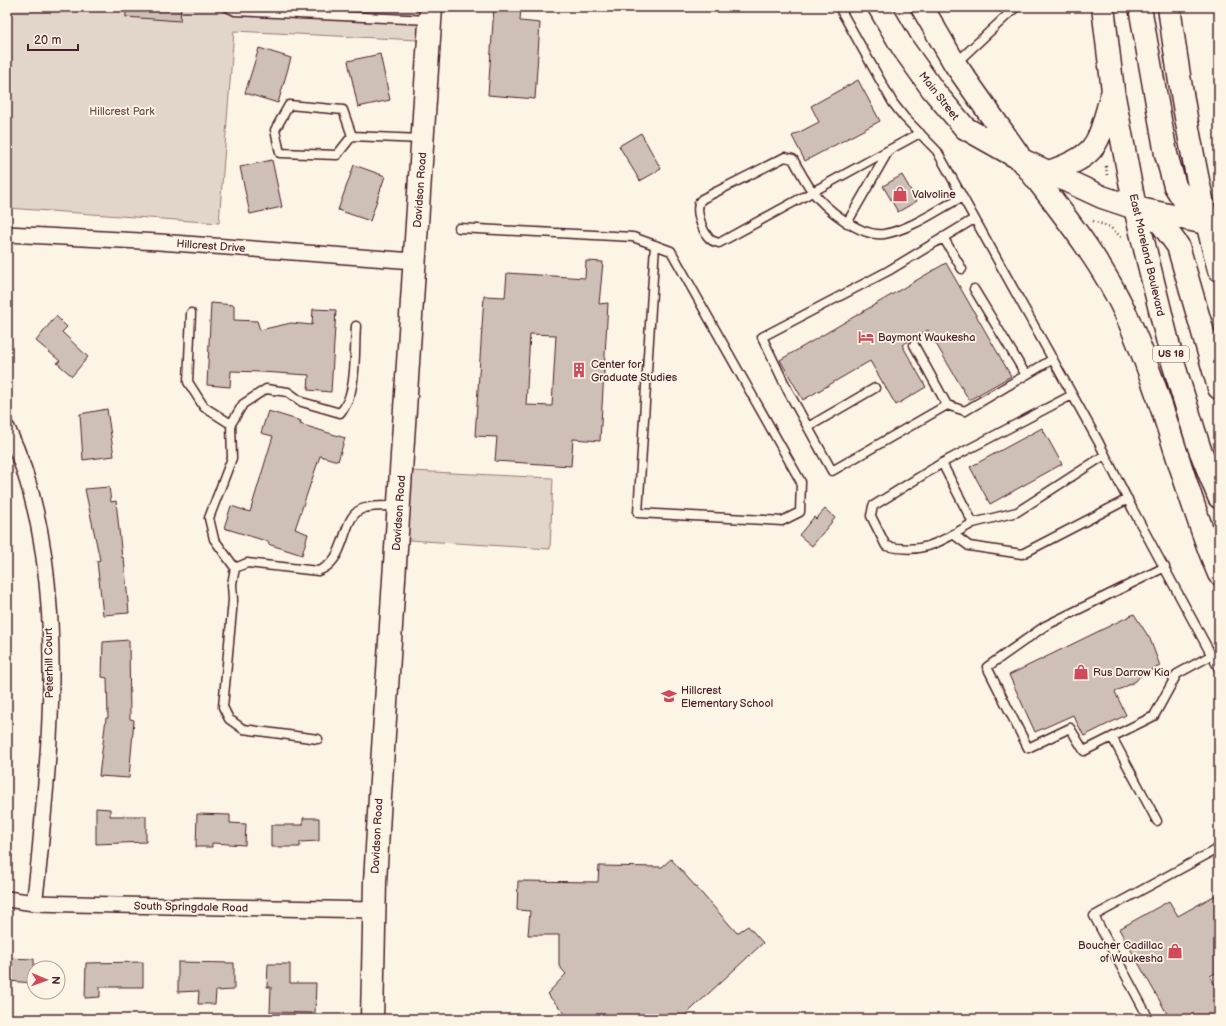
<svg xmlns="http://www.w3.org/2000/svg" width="1226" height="1026" font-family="'Balsamiq Sans',sans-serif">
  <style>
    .green { fill: #e2d5ca; stroke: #967a7a }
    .building { fill: #cfc0b7; stroke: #4a1f2b; fill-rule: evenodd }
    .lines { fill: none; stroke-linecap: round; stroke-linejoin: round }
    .lane-casing { stroke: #4a1f2b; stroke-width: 11 }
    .street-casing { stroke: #4a1f2b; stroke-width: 18 }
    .secondary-casing { stroke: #4a1f2b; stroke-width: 25 }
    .primary-casing { stroke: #4a1f2b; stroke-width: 25 }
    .path { stroke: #4a1f2b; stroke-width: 2.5; stroke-dasharray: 1 3; stroke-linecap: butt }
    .lane { stroke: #fcf5e5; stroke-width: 8 }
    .street { stroke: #fcf5e5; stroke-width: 15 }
    .secondary { stroke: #fcf5e5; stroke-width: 22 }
    .primary { stroke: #fcf5e5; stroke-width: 22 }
    .labels { text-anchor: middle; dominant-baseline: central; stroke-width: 3.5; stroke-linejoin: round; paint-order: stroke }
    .shield { fill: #fcf5e5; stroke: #7f5f63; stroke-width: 1 }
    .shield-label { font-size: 10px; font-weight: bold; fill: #4a1f2b }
    .street-label { font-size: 11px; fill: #4a1f2b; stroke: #fcf5e5 }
    .park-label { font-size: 11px; fill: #704c53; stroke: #fcf5e5 }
    .poi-label { font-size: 11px; fill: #4a1f2b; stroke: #fcf5e5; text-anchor: start }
  </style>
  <rect width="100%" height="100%" fill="#fcf5e5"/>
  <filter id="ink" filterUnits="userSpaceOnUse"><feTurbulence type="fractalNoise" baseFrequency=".025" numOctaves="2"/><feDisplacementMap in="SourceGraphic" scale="8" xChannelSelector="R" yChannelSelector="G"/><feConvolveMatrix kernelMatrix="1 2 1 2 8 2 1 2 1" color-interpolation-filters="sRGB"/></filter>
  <g filter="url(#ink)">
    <path class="green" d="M7,7H419L418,40L234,31L219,223L7,208Z
      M412,471L553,478L550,549L408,540Z"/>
    <path class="building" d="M126,7H181L180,21L126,17Z
      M494,7H521L520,21L540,23L535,99L488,95Z
      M259,48L291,58L278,103L245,93Z
      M380,54L390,100L358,107L348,61Z
      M858,80L880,121L805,161L792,136L819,122L811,106Z
      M641,133L661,169L640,181L619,146Z
      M272,160L282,207L250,214L240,167Z
      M354,165L385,176L370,221L338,210Z
      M902,175L917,201L898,212L883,186Z
      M586,261L603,262L599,304L608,303L600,441L573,439L571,466L495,461L497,437L475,436L484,296L505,297L507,273L585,278ZM530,334L556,335L552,406L526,405Z
      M946,263L1011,376L969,400L928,330L902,345L926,387L896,405L870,361L803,400L780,360Z
      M211,303L234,305V320L257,321L260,330L291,323L312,325L313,309L336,310L331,392L308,390L309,375L261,372L231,371L230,387L207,385Z
      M56,316L67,327L62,332L88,357L72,376L57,363L60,361L36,341Z
      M107,409L114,456L83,460L80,414Z
      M268,411L301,421L300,424L345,438L338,461L320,456L295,529L308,534L302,555L268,544L269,542L224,528L231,506L250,512L273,436L261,433Z
      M1042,428L1062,464L990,504L970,467Z
      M109,487L111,502L116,501L122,558H124L129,613L103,615L97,561L100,560L85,489Z
      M825,509L835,518L812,546L799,535L814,517L816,519Z
      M1134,614L1150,639L1160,666L1141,675L1136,681L1115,692L1126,715L1084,736L1073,715L1035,732L1009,675Z
      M129,640L130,719L134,720L129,778L99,776L106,718H108L107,678L102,677L103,642Z
      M96,808L110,809V816H146V842L96,844Z
      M197,814L230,815V823L246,824L245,845L212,843V847H196Z
      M303,818H319V841L300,842V847H271V825H303Z
      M671,859L737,933L748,926L763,943L681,1019H570L547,994L566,974L559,966V935H528L530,911L517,910L518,881L598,882L599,866L662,867Z
      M1219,893V971L1210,976L1219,992V1019H1170L1119,929L1169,901L1178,916Z
      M7,958L34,959V983L7,981Z
      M143,962V987H100V997L85,998L86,963Z
      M178,962L234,963V990L216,991L215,1004H198L199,991L178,992Z
      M268,964H290V983H316L315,1013L270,1012L271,987H267Z"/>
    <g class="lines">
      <defs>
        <path id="lane" d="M227,7L235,11L429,20
          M839,7L893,103L904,117L937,151L1098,441L1133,510L1219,669
          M956,63L1016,7
          M920,133L719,243C716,242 713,242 710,239C702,231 693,207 702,199L785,157L793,159C799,170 805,181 812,191C826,209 860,237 884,234C912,229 937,210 962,197
          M352,136L343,110L289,105L275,130L280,153L337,155L352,136L421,139
          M974,219L888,271L762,337L788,391L832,471L947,405L965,411L1053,359
          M847,223L889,150
          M459,228L633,237L671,251L801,482L800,512L782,521L638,513L655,245
          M943,237L962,269
          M974,289L1026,375
          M191,313L188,382L204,407L231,424L232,458L209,518L214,539L235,568
          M914,345L947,405
          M1072,395L942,463L973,523L1017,512L1105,455
          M231,424L243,404L266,389L288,392L302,402L340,413C358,395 354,351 356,326
          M808,427L875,388
          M942,463L873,506L871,516L886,546C925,555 941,541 973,523
          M953,534L969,546L1022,554L1128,499
          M1165,567L1045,626L987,667L1028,748L1070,728L1084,751L1154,716L1177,674L1212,655
          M1112,737L1157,821
          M318,739L243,729L229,719L223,707L233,600L232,584L235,568L247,563L318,571C350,560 339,514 365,508C375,505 388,506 398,506
          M1149,1019L1094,916L1219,848"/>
        <path id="street" d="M7,234L159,242L414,261
          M7,428C60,536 55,688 44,806C41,838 39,871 34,903
          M7,899L34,903L118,905L374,910"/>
        <path id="secondary" d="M879,7L903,48L933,90L965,128L1022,160L1102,197L1135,208L1206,223
          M922,7L955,64L1018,154
          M372,1019L375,882L380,796L431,7"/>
        <path id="primary" d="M1103,7L1113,91L1135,208L1172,359L1199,447L1219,497
          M1140,7L1166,154L1175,186L1187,205L1206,223
          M1169,7C1181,96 1196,184 1219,270
          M1022,160C1059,209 1099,257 1125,312C1164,397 1183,489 1219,574
          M1049,172C1101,154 1097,144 1112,94
          M1135,208L1161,223L1178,246L1219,388"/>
      </defs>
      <use href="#lane" class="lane-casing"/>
      <use href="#street" class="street-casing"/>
      <use href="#secondary" class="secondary-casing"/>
      <use href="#primary" class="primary-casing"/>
      <path class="path" d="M1107,175L1106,167L1108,168
        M1093,221L1110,227L1121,237"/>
      <use href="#lane" class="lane"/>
      <use href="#street" class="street"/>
      <use href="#secondary" class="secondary"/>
      <use href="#primary" class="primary"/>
    </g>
  </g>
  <defs>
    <symbol id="shop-bare" viewBox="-9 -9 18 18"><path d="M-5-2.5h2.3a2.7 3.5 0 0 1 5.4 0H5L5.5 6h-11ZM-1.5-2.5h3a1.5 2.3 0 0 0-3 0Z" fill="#d1495b" stroke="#fcf5e5" stroke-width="2.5" paint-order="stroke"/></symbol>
    <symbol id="hotel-bare" viewBox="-9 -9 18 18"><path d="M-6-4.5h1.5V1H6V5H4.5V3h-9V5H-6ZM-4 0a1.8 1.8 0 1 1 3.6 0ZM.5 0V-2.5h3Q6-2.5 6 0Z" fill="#d1495b" stroke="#fcf5e5" stroke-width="2.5" paint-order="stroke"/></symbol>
    <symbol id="building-bare" viewBox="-9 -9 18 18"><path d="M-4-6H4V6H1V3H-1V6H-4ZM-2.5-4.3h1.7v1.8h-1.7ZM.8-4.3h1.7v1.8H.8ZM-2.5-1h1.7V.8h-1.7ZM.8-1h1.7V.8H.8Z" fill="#d1495b" stroke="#fcf5e5" stroke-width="2.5" paint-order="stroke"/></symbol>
    <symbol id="school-bare" viewBox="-9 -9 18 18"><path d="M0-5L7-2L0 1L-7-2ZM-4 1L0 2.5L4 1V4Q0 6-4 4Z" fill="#d1495b" stroke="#fcf5e5" stroke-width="2.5" paint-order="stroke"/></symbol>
  </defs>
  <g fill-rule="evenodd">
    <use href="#shop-bare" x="889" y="183" width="22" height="22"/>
    <use href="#hotel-bare" x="855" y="326" width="22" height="22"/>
    <use href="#building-bare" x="568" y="359" width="22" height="22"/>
    <use href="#shop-bare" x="1070" y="661" width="22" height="22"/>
    <use href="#school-bare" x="658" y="685" width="22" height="22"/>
    <use href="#shop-bare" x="1164" y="940" width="22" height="22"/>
  </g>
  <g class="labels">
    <rect class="shield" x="1153" y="346" width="36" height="16" rx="3"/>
    <g class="shield-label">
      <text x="1171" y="354">US 18</text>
    </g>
    <g class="street-label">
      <text transform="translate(939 96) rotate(52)">Main Street</text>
      <text transform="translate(420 190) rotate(-86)">Davidson Road</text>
      <text transform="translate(211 246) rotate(4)">Hillcrest Drive</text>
      <text transform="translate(1147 255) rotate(77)">East Moreland Boulevard</text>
      <text transform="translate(399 513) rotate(-86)">Davidson Road</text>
      <text transform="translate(49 663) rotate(-91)">Peterhill Court</text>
      <text transform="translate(377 836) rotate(-87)">Davidson Road</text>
      <text transform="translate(191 907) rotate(1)">South Springdale Road</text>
    </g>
    <g class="park-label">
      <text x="122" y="111">Hillcrest Park</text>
    </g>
    <g class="poi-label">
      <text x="912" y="194">Valvoline</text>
      <text x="878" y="337">Baymont Waukesha</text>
      <text x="591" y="364">Center for<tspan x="591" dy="13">Graduate Studies</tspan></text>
      <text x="1093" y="672">Rus Darrow Kia</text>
      <text x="681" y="690">Hillcrest<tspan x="681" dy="13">Elementary School</tspan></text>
      <text x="1163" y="945" text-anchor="end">Boucher Cadillac<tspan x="1163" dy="13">of Waukesha</tspan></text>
    </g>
  </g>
  <rect width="1226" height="1026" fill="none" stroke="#fcf5e5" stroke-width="24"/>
  <rect x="12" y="12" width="1202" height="1002" fill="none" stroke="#4a1f2b" stroke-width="1.5" filter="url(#ink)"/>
  <g transform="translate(46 980) rotate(92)"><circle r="19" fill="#fcf5e5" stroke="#b59f9b"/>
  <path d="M0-3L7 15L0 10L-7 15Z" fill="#d1495b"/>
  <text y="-6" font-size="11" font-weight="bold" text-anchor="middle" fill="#4a1f2b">N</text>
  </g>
  <path d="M28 44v6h50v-6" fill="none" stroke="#4a1f2b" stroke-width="2"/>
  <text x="34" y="44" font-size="12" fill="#4a1f2b" stroke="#fcf5e5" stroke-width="3" paint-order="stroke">20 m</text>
</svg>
